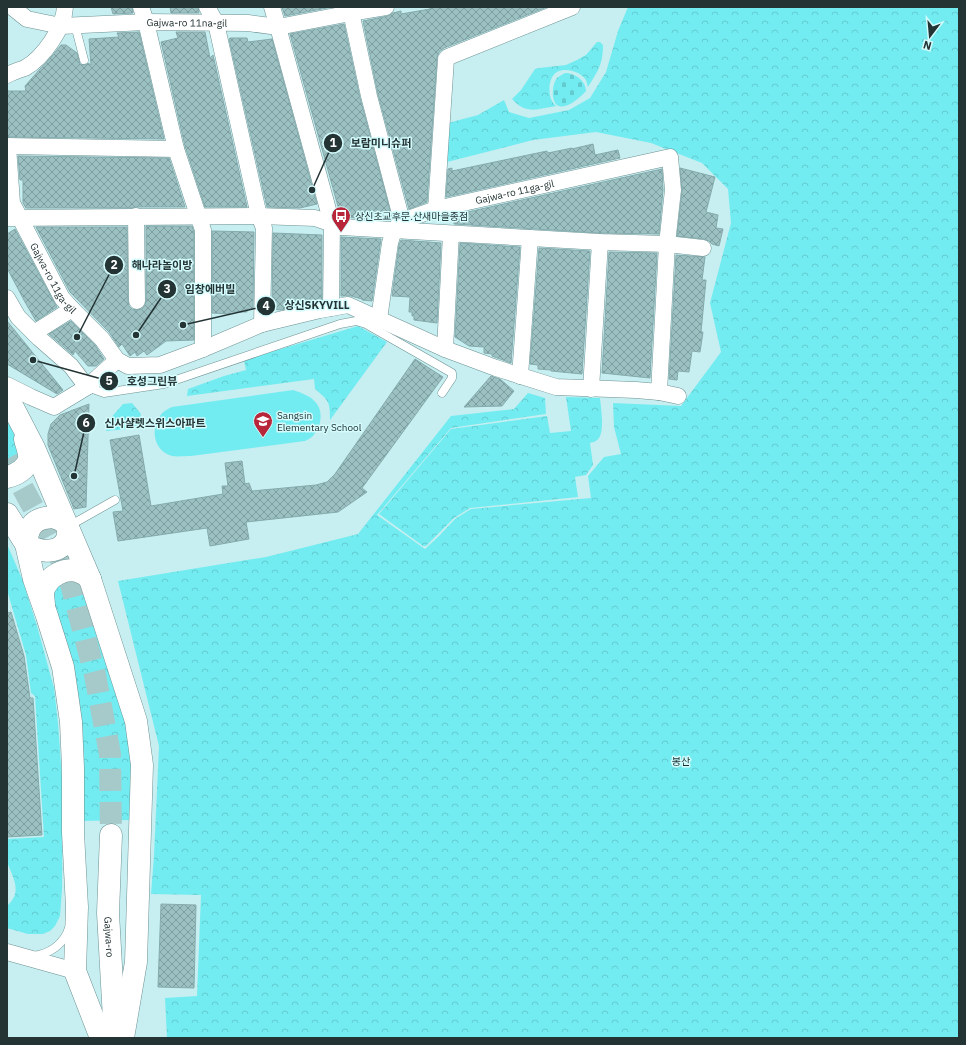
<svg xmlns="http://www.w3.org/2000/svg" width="966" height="1045" font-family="'IBM Plex Sans','Noto Sans KR',sans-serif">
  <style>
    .forest { fill: url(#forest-crowns) }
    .cemetery { fill: url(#cemetery-stones) }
    .pitch { fill: #73ecf1 }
    .building { fill: url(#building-cross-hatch); stroke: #85abad }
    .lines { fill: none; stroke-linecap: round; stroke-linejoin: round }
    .secondary-tunnel { stroke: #a6c9ca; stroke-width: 22; stroke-dasharray: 22 11; stroke-linecap: butt }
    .service-casing { stroke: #6d9293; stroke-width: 9 }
    .minor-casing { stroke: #6d9293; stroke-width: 17 }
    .secondary-casing { stroke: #6d9293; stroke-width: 23 }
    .service { stroke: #fff; stroke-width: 8 }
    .minor { stroke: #fff; stroke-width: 16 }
    .secondary { stroke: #fff; stroke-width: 22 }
    .labels { text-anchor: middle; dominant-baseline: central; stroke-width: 3; stroke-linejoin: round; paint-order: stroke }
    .street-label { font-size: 10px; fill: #243334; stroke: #d4fcfd }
    .poi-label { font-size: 10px; fill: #243334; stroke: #d4fcfd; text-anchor: start }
    .park-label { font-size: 10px; fill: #172f31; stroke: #d4fcfd }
    .leader { fill: none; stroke: #243334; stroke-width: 1.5 }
    .callout-dot { fill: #243334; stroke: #d4fcfd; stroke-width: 1.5 }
    .mark-label { font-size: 12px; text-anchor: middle; font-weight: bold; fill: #fff }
    .callout-label { font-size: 11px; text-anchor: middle; font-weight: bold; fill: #243334; stroke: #d4fcfd; stroke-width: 3; stroke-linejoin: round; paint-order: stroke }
  </style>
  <defs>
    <pattern id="forest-crowns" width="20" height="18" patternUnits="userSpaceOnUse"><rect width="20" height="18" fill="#73ecf1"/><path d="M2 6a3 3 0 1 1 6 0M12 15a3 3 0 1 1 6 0" fill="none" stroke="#63cbcf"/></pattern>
    <pattern id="cemetery-stones" width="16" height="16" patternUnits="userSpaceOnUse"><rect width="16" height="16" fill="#73ecf1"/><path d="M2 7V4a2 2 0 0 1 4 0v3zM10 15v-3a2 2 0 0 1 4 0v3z" fill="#63cbcf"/></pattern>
    <pattern id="building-cross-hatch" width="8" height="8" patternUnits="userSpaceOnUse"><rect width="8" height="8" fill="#9bc1c3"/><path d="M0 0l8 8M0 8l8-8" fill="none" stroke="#7e9d9f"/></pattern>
  </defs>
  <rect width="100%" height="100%" fill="#c7eef0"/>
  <path class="forest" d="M628,7H959V1038H167L165,998L197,996L201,895L151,894L154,856L159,746L118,581L266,557L358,534L451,416L514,409L528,393L545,398L546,414L451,428L377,515L425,549L439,536L455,519L471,509L591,498L588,476L604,457L621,454L614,427L613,403L681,406L721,352L710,303L731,223L728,189L702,163L651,143L596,132L533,140L447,162L448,123L478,115L504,100L509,112L529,118L569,110L590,98L606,72L618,31Z
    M597,42H600L603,45C603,64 598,71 588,87C587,85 587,82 586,80C581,72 566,67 557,72C548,77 548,94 552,101C553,103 555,105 556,106C538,109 526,115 512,99L521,90L535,69L539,68L566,65L577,60L586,55Z
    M358,326L387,342L330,420C330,401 329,401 315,389L314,379L187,396L188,389L224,376L246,370L244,360Z
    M566,397L600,398C601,408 604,427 600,436C598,441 594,442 590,443L593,465L586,475L575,477L578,497L470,508L454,518L426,546H423L379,514L451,429L547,416L550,433L571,431Z
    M132,403L141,414L138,428L106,431L108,421L123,404Z
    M7,408L19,432L18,463L7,469Z
    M7,544L23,581L37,626L54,688L58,723L63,791L62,889L60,916L55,926L50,931L43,934H28L7,928V906C23,892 13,878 7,862C5,855 7,846 7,839L44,837L35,696L31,693L26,655L7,590Z
    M63,580L80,582L132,736L130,820L82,821L48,592Z"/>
  <path class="cemetery" d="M565,73C575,73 586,81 586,91C581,97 565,111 557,105C551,100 552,84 557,78C559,76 562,75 565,73Z"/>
  <path class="pitch" d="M293,390C302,393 311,396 317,404C323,412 321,426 315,433C313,437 309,439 305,441L191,456C185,456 178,457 172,456C154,451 150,430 160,416C163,411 168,409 172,407Z"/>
  <path class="building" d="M111,7H132L133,13L113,14Z
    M170,7H198L199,13H171Z
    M282,7H332L285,16Z
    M430,7H547L444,48L439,52L437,58L427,202L409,209L378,94L363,21L388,16L393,13L401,11V14L430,9Z
    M344,24L360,98L392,218L390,220L341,217L290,34Z
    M139,32L164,139L7,137V91H26L25,86L40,69L52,56L61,45H66L77,53L80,64L85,65L88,63L91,65L89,39L119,37L117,33Z
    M176,32H205L210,58L213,55L247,207H205L185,146L161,42L178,38Z
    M230,38H247L248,42L272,39L317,204L300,208L267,207L229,39Z
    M593,144L595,155L618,150L620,158L446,197L448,169L452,168V171L547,151L548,153L572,148V149Z
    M18,156L169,158L185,207H136L132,208H26L23,203V180H20Z
    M680,168L715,177L706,212L718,215L716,228L723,229L719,246L712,244L709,241L704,239L677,236L682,191Z
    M662,169L663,190L659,234L600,233L454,224V215Z
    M146,226H192L194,232V340L166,341L147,355L144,351L137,356L135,352L130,356L122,344L119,347L109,332L70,292L36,227H127L128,301L129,306L132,309L137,310L142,309L145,305L146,301Z
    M15,229L54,302L57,307L36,321L25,302L7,268V234Z
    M212,231L254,232L253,309H247V312H230V314L212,313Z
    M273,233L322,235V300L303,304H290V308L281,310L272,309Z
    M341,237L381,239L372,301L362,300V299L351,296H341Z
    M401,240L441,243L437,323L414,320V316H412V312H409L410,297L392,296L399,245Z
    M460,243L520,247L511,363L492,356V354L484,353V347L469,346L455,337Z
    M539,248L590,251L582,374L551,371V370L538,369V365L530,364Z
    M609,252L657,253L650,378L602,373Z
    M676,255L705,257L702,280H706L701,332H703L700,352L692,351L689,372L678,371L677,380L669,379Z
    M7,321L63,390L57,394L7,364Z
    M71,321L95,345L104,359L96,366H88L75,351L73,355L49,334Z
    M415,359L443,377L362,488L367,492L338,512L246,522L249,539L210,546L207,528L118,541L113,512L123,511L110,440L139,435L151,506L223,494L222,486H228L225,463L242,461L245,484L249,483L252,491L316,485L327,482L335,474Z
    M491,376L500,379L514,391L502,406L464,407Z
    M89,404L86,507L74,509L48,445V434L51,424L60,415Z
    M11,612L24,656L30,698H33L42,835L7,837V613Z
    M161,904L196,905L194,988L158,987Z"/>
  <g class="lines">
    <path class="secondary-tunnel" d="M7,459L59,555L71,584L95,675L110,754L111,835"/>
    <defs>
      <path id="service" d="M75,25L84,60
        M87,387L104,393L164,384L340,324L356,321L366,324L452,373V378L442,393
        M69,526L115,500
        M33,956C50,954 64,944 69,928"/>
      <g id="minor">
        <path id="s1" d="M12,7L27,19L61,26L146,22L248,23L278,27L351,13L386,7"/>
        <path d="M141,7L146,22L176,149L203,230V349"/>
        <path d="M207,7L216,23L259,216L264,228L262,324"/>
        <path d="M272,7L278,27L332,224L331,308"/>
        <path d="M350,7L369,96L402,221"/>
        <path d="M7,75C13,72 19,70 25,68C43,58 64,28 65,7"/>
        <path d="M7,146L176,149"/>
        <path id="s2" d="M8,146L12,203L62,298L72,309L102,339L117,360L128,366L160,365L203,349L262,324L320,310L348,305L445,349L496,368L556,387L636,390L659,392L678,396"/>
        <path d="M436,209L446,59L448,57L572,7"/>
        <path d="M136,216L137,301"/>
        <path d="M7,218L259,216L315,218L341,227L600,242L667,244L703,248"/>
        <path d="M7,298L18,317L39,338L71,366L87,387"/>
        <path id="s3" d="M379,319L390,243L394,230L402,221L436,209L670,157L673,190L667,244L659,392"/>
        <path d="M34,333L72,309"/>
        <path d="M445,349L451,234"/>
        <path d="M520,376L530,238"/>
        <path d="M7,385L31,397L54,407L87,387L117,360"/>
        <path d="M591,389L600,242"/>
        <path d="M7,952L75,971"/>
      </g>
      <g id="secondary">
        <path d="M7,396L34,448L90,579L136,721L142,765L136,962L123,1038"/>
        <path d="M7,477C16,475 27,469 29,459C30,453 26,444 25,439"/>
        <path d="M7,514L26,544L34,579L47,616L63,667L67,694L71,722L73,768V833L77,907L75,971L101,1038"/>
        <path d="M53,517L61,520L68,526C68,529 68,533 68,536C63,555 39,553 26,544C28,525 34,518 53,517Z"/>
        <path d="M44,606C44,602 43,597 43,593C46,576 67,565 82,573C85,574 88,577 90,579"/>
        <path id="s4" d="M111,835L108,913L115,1037"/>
      </g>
    </defs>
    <use href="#service" class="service-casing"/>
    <use href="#minor" class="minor-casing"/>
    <use href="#secondary" class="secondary-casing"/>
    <use href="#service" class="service"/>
    <use href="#minor" class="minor"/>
    <use href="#secondary" class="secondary"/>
  </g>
  <defs>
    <symbol id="bus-pin" viewBox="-11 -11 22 30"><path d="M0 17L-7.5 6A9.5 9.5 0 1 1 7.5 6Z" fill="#b8263a" stroke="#d4fcfd"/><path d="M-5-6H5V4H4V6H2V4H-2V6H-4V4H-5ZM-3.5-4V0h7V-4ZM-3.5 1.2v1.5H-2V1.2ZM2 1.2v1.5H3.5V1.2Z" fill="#fff"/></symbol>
    <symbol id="school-pin" viewBox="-11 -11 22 30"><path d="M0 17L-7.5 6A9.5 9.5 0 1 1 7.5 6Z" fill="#b8263a" stroke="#d4fcfd"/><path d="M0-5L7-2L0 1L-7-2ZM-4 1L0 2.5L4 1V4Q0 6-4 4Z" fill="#fff"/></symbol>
  </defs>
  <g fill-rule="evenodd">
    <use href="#bus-pin" x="330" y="205" width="22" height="30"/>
    <use href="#school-pin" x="252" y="410" width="22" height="30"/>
  </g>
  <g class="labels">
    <g class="street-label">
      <text stroke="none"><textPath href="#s1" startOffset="180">Gajwa-ro 11na-gil</textPath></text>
      <text stroke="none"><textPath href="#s3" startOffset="219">Gajwa-ro 11ga-gil</textPath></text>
      <text stroke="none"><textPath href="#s2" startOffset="143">Gajwa-ro 11ga-gil</textPath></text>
      <text stroke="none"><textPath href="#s4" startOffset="102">Gajwa-ro</textPath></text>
    </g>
    <g class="poi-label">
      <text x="355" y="216">상신초교후문.산새마을종점</text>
      <text x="277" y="415">Sangsin<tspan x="277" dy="12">Elementary School</tspan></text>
    </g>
    <g class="park-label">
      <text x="681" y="761">봉산</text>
    </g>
  </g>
  <path class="leader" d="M312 190L333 143M77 337L114 265M136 335L167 289M183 325L266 306M33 360L109 381M74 476L86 423"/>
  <g class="callout-dot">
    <circle cx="312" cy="190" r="4"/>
    <circle cx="77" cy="337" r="4"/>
    <circle cx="136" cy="335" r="4"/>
    <circle cx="183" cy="325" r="4"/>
    <circle cx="33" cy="360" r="4"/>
    <circle cx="74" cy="476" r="4"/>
    <circle cx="333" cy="143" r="10"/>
    <circle cx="114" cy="265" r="10"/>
    <circle cx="167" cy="289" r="10"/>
    <circle cx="266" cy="306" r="10"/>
    <circle cx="109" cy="381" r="10"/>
    <circle cx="86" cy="423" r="10"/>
  </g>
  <g class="mark-label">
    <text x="333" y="147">1</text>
    <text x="114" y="269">2</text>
    <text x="167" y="293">3</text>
    <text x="266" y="310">4</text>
    <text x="109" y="385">5</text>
    <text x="86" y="427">6</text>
  </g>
  <g class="callout-label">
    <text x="381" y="147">보람미니슈퍼</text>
    <text x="162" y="269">해나라놀이방</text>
    <text x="210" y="293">임창에버빌</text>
    <text x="317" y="309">상신SKYVILL</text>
    <text x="152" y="385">호성그린뷰</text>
    <text x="155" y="427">신사샬렛스위스아파트</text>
  </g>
  <rect width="966" height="1045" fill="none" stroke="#243334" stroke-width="16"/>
  <g transform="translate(930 36) rotate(196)" stroke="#d4fcfd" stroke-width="3" paint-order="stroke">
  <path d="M0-3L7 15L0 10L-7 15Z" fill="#243334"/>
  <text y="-6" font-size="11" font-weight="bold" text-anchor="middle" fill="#243334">N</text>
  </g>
</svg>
